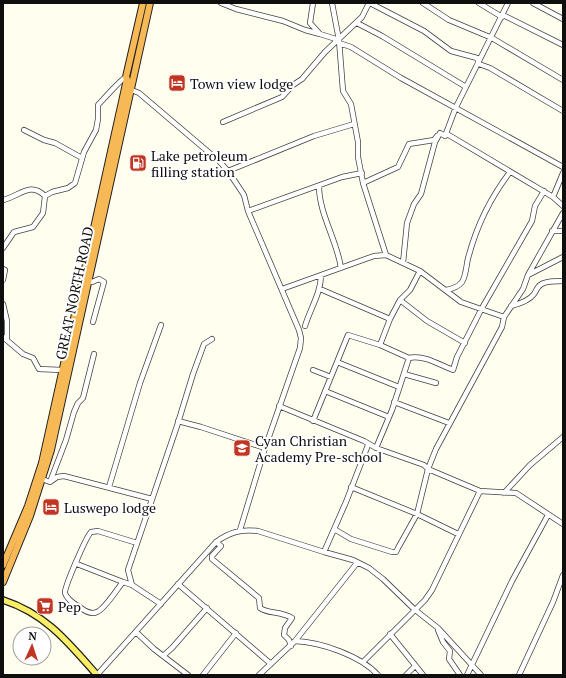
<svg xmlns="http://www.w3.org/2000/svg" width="566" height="678" font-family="'PT Serif',serif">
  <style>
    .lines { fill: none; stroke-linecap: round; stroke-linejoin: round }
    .minor-casing { stroke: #414141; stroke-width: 6 }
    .major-casing { stroke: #1f1f1f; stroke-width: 8 }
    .highway-casing { stroke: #1f1f1f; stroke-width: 8 }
    .minor { stroke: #fff; stroke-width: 4.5 }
    .major { stroke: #faee64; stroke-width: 5.5 }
    .highway { stroke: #f6b956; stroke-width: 6 }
    .labels { text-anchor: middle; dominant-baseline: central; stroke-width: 4; stroke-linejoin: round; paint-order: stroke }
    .poi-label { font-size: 14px; fill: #0e0e0e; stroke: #fff; text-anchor: start }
    .street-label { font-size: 14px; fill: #0e0e0e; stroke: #fff }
  </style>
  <rect width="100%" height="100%" fill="#fffeef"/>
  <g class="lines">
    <defs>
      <path id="minor" d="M221,3L236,9L283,21L305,30L320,34
        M313,3L310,23L320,34L339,40
        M332,3L339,40L343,91L351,104L358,142V157L363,183L386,255
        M370,3L424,31L451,51L477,58L479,64L490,68L563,111
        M423,3L449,20L492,38L563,80
        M479,3L502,17
        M533,3L563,19
        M503,15L563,45
        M357,23L382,36L466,87
        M339,43L351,47L401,78L563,167
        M129,89L139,93L219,161L228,171L244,195L248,211L299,330L301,338L300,348L265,448L240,530
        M223,122L282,97L293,85L302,79L325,52L362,17L369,3
        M24,130L44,140L55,143L82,158
        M445,136L456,107L508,3
        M228,171L314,136L354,124
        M363,183L398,167L409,144L434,140L437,136
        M319,186C319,214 337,240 341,268
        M553,197L563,173
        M3,200C20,196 30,181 45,196
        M248,211L342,177L362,173
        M552,231H563
        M3,248L14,232L33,227L43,213L45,196L52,192L68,188L75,183L84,152L96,130L98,119V105C102,101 122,78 126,77
        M403,263L407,223L414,204L421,194L435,142L440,133L445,136L447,134L553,197L563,206
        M3,269L5,270L3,280
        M530,274L563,257
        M89,281L92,282L99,279L104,282L93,322
        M282,289L374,256L386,255L420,271L461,302L504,317
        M320,289L390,319
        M446,290C452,289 458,287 462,282C467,274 466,263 469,255C477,225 491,197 510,172
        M400,300L427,321L465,343
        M3,304L7,321V340
        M511,306C519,304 529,301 534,294C537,290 537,285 544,283C549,281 557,281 563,281
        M305,326C310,309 321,293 321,275
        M3,337L23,354L33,358L39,369L62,370
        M380,345L390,319L400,300L410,290L420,271
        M337,362L399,387
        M313,370L331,377
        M404,374L436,383
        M325,391L389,417
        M394,402L449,423
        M279,406L364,441L376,448L424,465L428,469L480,491L516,493L563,524
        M178,421L201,427L265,448
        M313,421L348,335L380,345L409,358C423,354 440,365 453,370L457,357L482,308L532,221L535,206L544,191
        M376,448L392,410L409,358
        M42,479L50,482L57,477L64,476L152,499
        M50,482L66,440L74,412L78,403L83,398L94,354
        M109,487L140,383L161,325
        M351,487L417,514L458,534
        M504,493L530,465L563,437
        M334,529L351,539L392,552H396L398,548L417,514L428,469L436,449L502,327L504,317L523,289L528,275L563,213
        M216,542L221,546L212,556V559L259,598L260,608C268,614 281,611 292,618L285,628L284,635L289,640L291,646
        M324,552L346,502L368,445
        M77,564L123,582
        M178,584L271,664
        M132,585L123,582C117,589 105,609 97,612C91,615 85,611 81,608C75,604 67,600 65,593C64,588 86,537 91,532L98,531L137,543
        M161,604L132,585L128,570L177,426L193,374L204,344L212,339
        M438,630L443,642L450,651L449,659L460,675
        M136,632L154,649L188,675
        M390,634L423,675
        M295,641L357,563
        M163,656L172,648L207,608
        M363,662L425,600L432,590L480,491
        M97,675L216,542C230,532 241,529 258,531L324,552L353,560L369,568L383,579L414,609L438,628L481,675
        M203,675L236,633
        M259,675L295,641C321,642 361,656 378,675
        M406,675L415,666
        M467,675L512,581L548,515
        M519,675L553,602L563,575"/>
      <path id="major" d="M3,600C46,614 68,642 97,675"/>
      <path id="highway" d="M3,565L28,506L42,463L127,79L126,77L143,3
        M3,582L30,516L51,450L150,3"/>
    </defs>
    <use href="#minor" class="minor-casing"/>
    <use href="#major" class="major-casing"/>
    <use href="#highway" class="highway-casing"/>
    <use href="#minor" class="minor"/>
    <use href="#major" class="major"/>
    <use href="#highway" class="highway"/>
  </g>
  <defs>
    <symbol id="hotel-square" viewBox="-11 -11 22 22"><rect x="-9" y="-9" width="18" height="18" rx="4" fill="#c13523" stroke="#fff"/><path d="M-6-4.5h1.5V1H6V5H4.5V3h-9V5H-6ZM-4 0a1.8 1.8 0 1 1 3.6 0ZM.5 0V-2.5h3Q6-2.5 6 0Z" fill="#fff"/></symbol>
    <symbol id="fuel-square" viewBox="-11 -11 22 22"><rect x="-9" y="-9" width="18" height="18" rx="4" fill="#c13523" stroke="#fff"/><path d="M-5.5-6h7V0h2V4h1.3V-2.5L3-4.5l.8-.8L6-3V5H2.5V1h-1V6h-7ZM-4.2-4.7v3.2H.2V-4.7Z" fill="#fff"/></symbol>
    <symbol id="school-square" viewBox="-11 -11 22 22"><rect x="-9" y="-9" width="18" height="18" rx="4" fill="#c13523" stroke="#fff"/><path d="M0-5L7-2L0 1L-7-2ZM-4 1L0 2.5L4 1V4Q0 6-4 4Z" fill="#fff"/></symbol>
    <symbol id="supermarket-square" viewBox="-11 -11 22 22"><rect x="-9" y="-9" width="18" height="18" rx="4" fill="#c13523" stroke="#fff"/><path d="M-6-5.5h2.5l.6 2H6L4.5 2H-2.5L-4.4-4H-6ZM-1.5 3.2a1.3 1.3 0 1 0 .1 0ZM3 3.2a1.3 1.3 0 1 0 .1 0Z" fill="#fff"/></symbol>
  </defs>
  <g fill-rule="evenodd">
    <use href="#hotel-square" x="167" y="73" width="20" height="20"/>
    <use href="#fuel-square" x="128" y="153" width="20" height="20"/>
    <use href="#school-square" x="232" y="438" width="20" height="20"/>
    <use href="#hotel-square" x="41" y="497" width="20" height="20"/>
    <use href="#supermarket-square" x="35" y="596" width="20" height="20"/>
  </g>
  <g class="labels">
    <g class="poi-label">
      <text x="190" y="83">Town view lodge</text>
      <text x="151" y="155">Lake petroleum<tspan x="151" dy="16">filling station</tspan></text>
      <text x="255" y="440">Cyan Christian<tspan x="255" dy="16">Academy Pre-school</tspan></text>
      <text x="64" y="507">Luswepo lodge</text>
      <text x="58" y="606">Pep</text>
    </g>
    <g class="street-label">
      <text transform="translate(74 293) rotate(-78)">GREAT NORTH ROAD</text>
    </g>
  </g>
  <rect width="566" height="678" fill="none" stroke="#0e0e0e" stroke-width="8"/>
  <g transform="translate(32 646) rotate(3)"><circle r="19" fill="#ffffff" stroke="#9f9f9f"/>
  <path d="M0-3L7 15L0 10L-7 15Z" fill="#c13523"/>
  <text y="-6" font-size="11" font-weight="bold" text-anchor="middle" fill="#0e0e0e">N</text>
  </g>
</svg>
